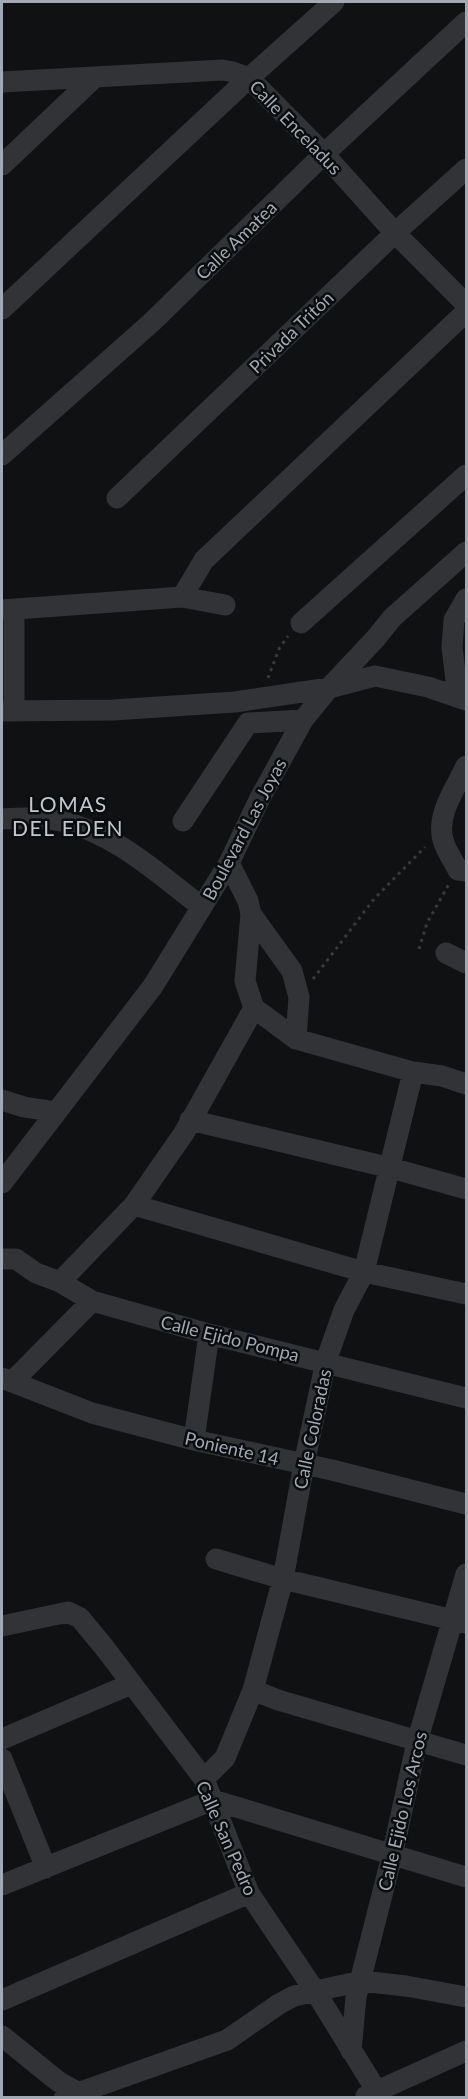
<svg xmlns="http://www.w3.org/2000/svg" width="468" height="2099" font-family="Lato,sans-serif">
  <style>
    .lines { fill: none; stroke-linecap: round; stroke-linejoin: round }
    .path { stroke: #373a3e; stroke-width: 3; stroke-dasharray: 3 4.5; stroke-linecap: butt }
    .minor { stroke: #313337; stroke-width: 21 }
    .labels { text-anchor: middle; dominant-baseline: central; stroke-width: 5; stroke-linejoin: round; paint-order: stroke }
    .street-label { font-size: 18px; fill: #a2a9b3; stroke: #0b0c0d }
    .quarter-label { font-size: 21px; letter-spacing: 1.5px; fill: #c2c7cf; stroke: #0b0c0d }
  </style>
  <rect width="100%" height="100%" fill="#101112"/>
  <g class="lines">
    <path class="path" d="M268,678L279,649L288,636
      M419,949L427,923L449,884
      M313,979L374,899L425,847"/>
    <path class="minor" d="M2,82L223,70L233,72L249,78L324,154L395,233L466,304
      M2,165L95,77
      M2,309L249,78L334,2
      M2,455L152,322L324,154L466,22
      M117,498L395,233L466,169
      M182,597L204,560L466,312
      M2,610L182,597L225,605
      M14,610V711
      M301,623L466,475
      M458,697L452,647L454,620L466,599
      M2,711L113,710L235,702L329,688L375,676L428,687L466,700
      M466,766C456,788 436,814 443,840C446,851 453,860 458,870L466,871
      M2,819C21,818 42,817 61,821C117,834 158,874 202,907
      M183,821L248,723L303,720
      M229,863L248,901L251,914L245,981L254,1008L296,1039L413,1072L442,1076L466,1084
      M251,914L292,971L299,997L296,1039
      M446,953L466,963
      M2,1100L24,1107L56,1112
      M190,1120L391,1168L466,1189
      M2,1183L153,986L229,863L260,798L303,720L329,688L376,638L392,618L466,552
      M134,1205L364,1272L466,1294
      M2,1259H16L36,1273L60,1282L92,1301L209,1334L466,1398
      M60,1282L134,1205L184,1133L254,1008
      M2,1378L92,1413L194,1440L332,1470L466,1504
      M13,1381L92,1301
      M194,1440L209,1334
      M216,1559L283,1579L466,1623
      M2,1626L68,1612L80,1618L104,1647L204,1779L249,1893L315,1991L381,2098
      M253,1690L278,1700L466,1755
      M2,1739L131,1684
      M2,1759L46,1868
      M204,1779L225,1758L253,1690L283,1579L304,1464L326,1361L344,1310L364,1272L413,1072
      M2,1885L213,1800L466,1877
      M2,2000L249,1893
      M2,2036L59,2082L77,2092
      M351,2051L356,1997L392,1856L417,1742L466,1574
      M366,2096L466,2051
      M64,2098L227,2040L279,2004L294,1996L361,1981L406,1986L466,1997"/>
  </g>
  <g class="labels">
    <g class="street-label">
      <text transform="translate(296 127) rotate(46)">Calle Enceladus</text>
      <text transform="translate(236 240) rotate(-44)">Calle Amatea</text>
      <text transform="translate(291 332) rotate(-44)">Privada Tritón</text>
      <text transform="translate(244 829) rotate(-62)">Boulevard Las Joyas</text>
      <text transform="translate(230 1338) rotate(14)">Calle Ejido Pompa</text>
      <text transform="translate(312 1429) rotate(-78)">Calle Coloradas</text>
      <text transform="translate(232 1448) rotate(13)">Poniente 14</text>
      <text transform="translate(402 1811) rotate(-77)">Calle Ejido Los Arcos</text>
      <text transform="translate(227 1838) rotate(66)">Calle San Pedro</text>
    </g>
    <g class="quarter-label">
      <text x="68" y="803">LOMAS<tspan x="68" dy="24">DEL EDEN</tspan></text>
    </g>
  </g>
  <rect width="468" height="2099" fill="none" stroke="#a2a9b3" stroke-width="6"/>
</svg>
